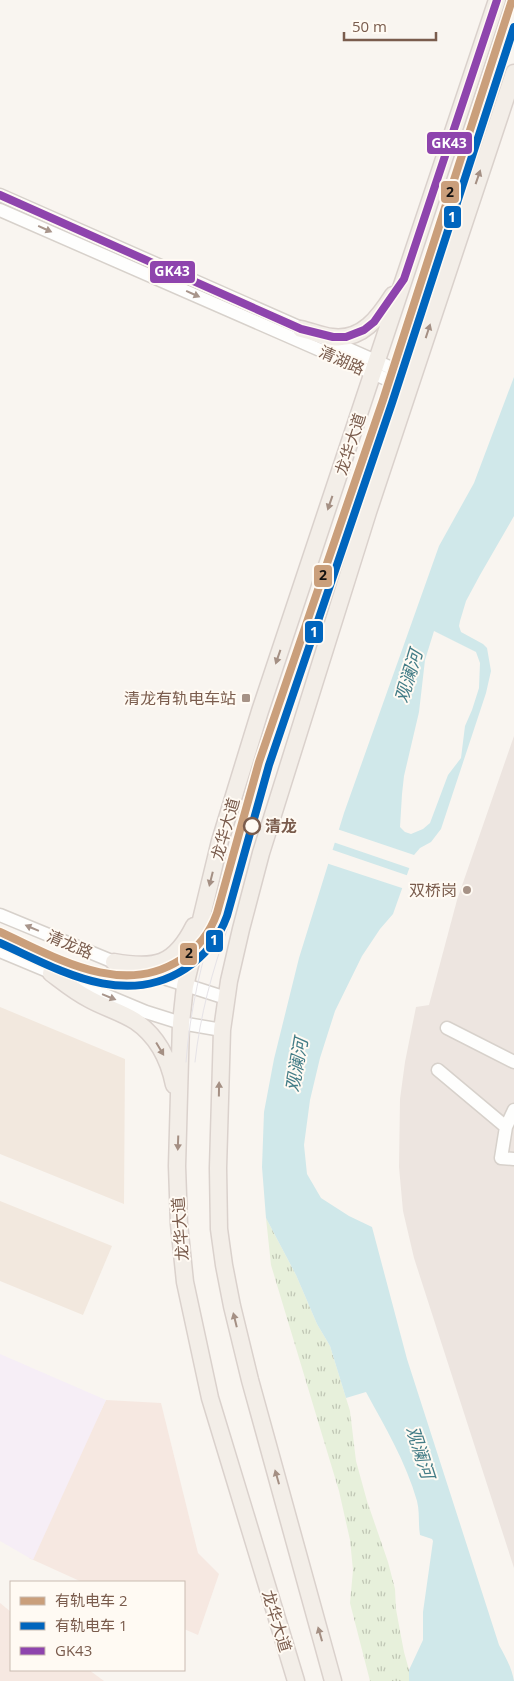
<svg xmlns="http://www.w3.org/2000/svg" width="514" height="1681" font-family="'Open Sans','Noto Sans SC',sans-serif">
  <style>
    .residential { fill: #f2e8de }
    .commercial { fill: #f6e8e1 }
    .industrial { fill: #ede5e0 }
    .education { fill: #f6eef6 }
    .grass { fill: url(#grass-tufts) }
    .water { fill: #d0e8ea; fill-rule: evenodd }
    .pier { fill: #f9f5f0 }
    .lines { fill: none; stroke-linecap: round; stroke-linejoin: round }
    .tertiary-casing { stroke: #d7d1cb; stroke-width: 15 }
    .primary-casing { stroke: #dad1cc; stroke-width: 19 }
    .tertiary { stroke: #fefefd; stroke-width: 12 }
    .primary { stroke: #f3eee8; stroke-width: 16 }
    .tram { stroke: #e6e3e7; stroke-width: 1 }
    .bus-1-casing { stroke: #fffaf3; stroke-width: 11 }
    .bus-1 { stroke: #8e44ad; stroke-width: 8 }
    .tram-1-casing { stroke: #fffaf3; stroke-width: 11 }
    .tram-2-casing { stroke: #fffaf3; stroke-width: 11 }
    .tram-1 { stroke: #ca9f7b; stroke-width: 8 }
    .tram-2 { stroke: #0065bd; stroke-width: 8 }
    .oneway { fill: #a48f83 }
    .oneway2 { fill: #a8958b }
    .poi-dot { fill: #a69286; stroke: #fffaf3; stroke-width: 2 }
    .stop-dot { fill: #fffaf3; stroke: #7a5c4d; stroke-width: 2.5 }
    .labels { text-anchor: middle; dominant-baseline: central; stroke-width: 4; stroke-linejoin: round; paint-order: stroke }
    .street-label { font-size: 16px; fill: #7a5c4d; stroke: #fffaf3 }
    .poi-label { font-size: 16px; fill: #7a5c4d; stroke: #fffaf3; text-anchor: end }
    .stop-label { font-size: 16px; font-weight: bold; fill: #7a5c4d; stroke: #fffaf3; text-anchor: start }
    .water-label { font-size: 18px; font-style: italic; fill: #437c86; stroke: #fffaf3 }
    .line-badge { stroke: #fffaf3; stroke-width: 2 }
    .badge-label { font-size: 14px; text-anchor: middle; font-weight: bold; fill: #fff }
    .pale-badge-label { font-size: 14px; text-anchor: middle; font-weight: bold; fill: #111 }
  </style>
  <defs>
    <pattern id="grass-tufts" width="24" height="20" patternUnits="userSpaceOnUse" patternTransform="scale(1.25)"><rect width="24" height="20" fill="#e7f0db"/><path d="M3 7l-1-3M5 7V3M7 7l1-3M15 17l-1-3M17 17v-4M19 17l1-3" fill="none" stroke="#c0c6b4"/></pattern>
  </defs>
  <rect width="100%" height="100%" fill="#f9f5f0"/>
  <path class="residential" d="M0,1007L125,1059L124,1204L0,1154Z
    M0,1201L112,1246L83,1315L0,1281Z"/>
  <path class="commercial" d="M106,1400L161,1403L198,1553L219,1574L198,1635L184,1629V1582H82L29,1558Z
    M0,1603L11,1612V1670H89L104,1681H0Z"/>
  <path class="industrial" d="M514,736V1568L414,1258L403,1211L399,1167L400,1099L405,1062L416,1007L429,1005L457,900Z"/>
  <path class="education" d="M0,1354L106,1400L33,1560L0,1541Z"/>
  <path class="grass" d="M266,1218L296,1275L317,1324L330,1346L350,1411L356,1461L367,1501L388,1562L395,1589L396,1609L400,1631L404,1652L409,1670V1681H370L350,1603L353,1570L350,1540L339,1491L271,1265Z"/>
  <path class="water" d="M514,377V516L480,575L466,601L460,621L459,626L461,632L483,644L487,648L491,671L486,693L441,829L431,842L420,848L414,855L393,914L380,929L362,956L335,1011L320,1058L310,1100L304,1145L307,1174L321,1198L349,1216L372,1227L407,1359L499,1645C505,1656 512,1668 514,1681H409V1670L423,1640V1612L433,1541L432,1539L420,1535C418,1524 420,1512 417,1501C406,1462 385,1427 366,1392L346,1398L330,1346L317,1324L296,1275L266,1218L262,1167L264,1112L274,1059L299,958L344,813L439,546L474,483ZM434,631L476,652L480,663L479,688L472,710L465,726L461,758L448,775L430,823L423,829L411,834L405,832L400,827L402,794L404,776L419,712L425,660Z"/>
  <path class="pier" d="M337,829L417,856L412,869L333,842Z
    M330,849L409,876L405,889L326,863Z"/>
  <g class="lines">
    <defs>
      <path id="tertiary" d="M0,195L412,377
        M0,210L409,389
        M0,915L114,962L226,998
        M0,951L146,1012L181,1023L222,1030
        M447,1028L514,1062
        M438,1070L506,1127
        M514,1110L506,1127L501,1158L514,1159"/>
      <path id="primary" d="M301,329C311,331 321,336 332,337C362,341 379,317 393,295
        M114,962C155,969 174,966 194,926
        M51,973C63,982 75,992 89,999C103,1007 121,1012 135,1021C157,1036 169,1060 174,1085
        M296,1681L210,1398L185,1282L179,1224L177,1166L181,1023L185,986L220,841L260,711L497,0
        M333,1681L250,1380L232,1306L224,1265L219,1229L218,1168L222,1030L229,981L241,929L261,853L368,512L514,73"/>
    </defs>
    <use href="#tertiary" class="tertiary-casing"/>
    <use href="#primary" class="primary-casing"/>
    <use href="#tertiary" class="tertiary"/>
    <use href="#primary" class="primary"/>
    <path class="tram" d="M186,1062C190,1010 201,963 217,913
      M195,1062C200,1016 212,971 228,927"/>
    <defs>
      <path id="bus-1" d="M0,195L301,329L333,337H346L364,330L374,322L404,279L497,0"/>
    </defs>
    <use href="#bus-1" class="bus-1-casing"/>
    <use href="#bus-1" class="bus-1"/>
    <defs>
      <path id="tram-1" d="M0,932C55,957 121,998 180,960C197,949 210,933 217,913L259,762L383,400L512,0"/>
      <path id="tram-2" d="M0,943C58,969 123,1009 185,969C205,956 219,938 227,916L269,765L392,403L514,27"/>
    </defs>
    <use href="#tram-1" class="tram-1-casing"/>
    <use href="#tram-2" class="tram-2-casing"/>
    <use href="#tram-1" class="tram-1"/>
    <use href="#tram-2" class="tram-2"/>
  </g>
  <defs><path id="oneway-solid" d="M-6-.8H1V-3.2L6.5 0L1 3.2V.8H-6Z" transform="scale(1.25)"/></defs>
  <g class="oneway">
    <use href="#oneway-solid" transform="translate(478 177) rotate(-71)"/>
    <use href="#oneway-solid" transform="translate(428 331) rotate(-72)"/>
    <use href="#oneway-solid" transform="translate(330 503) rotate(109)"/>
    <use href="#oneway-solid" transform="translate(278 657) rotate(109)"/>
    <use href="#oneway-solid" transform="translate(211 879) rotate(104)"/>
    <use href="#oneway-solid" transform="translate(160 1049) rotate(59)"/>
    <use href="#oneway-solid" transform="translate(219 1089) rotate(-89)"/>
    <use href="#oneway-solid" transform="translate(178 1143) rotate(92)"/>
    <use href="#oneway-solid" transform="translate(235 1320) rotate(-104)"/>
    <use href="#oneway-solid" transform="translate(277 1477) rotate(-106)"/>
    <use href="#oneway-solid" transform="translate(320 1634) rotate(-106)"/>
  </g>
  <g class="oneway2">
    <use href="#oneway-solid" transform="translate(45 229) rotate(24)"/>
    <use href="#oneway-solid" transform="translate(193 294) rotate(24)"/>
    <use href="#oneway-solid" transform="translate(32 928) rotate(-157)"/>
    <use href="#oneway-solid" transform="translate(109 997) rotate(22)"/>
  </g>
  <g class="poi-dot">
    <rect x="241" y="693" width="10" height="10" rx="2.5"/>
    <circle cx="467" cy="890" r="5"/>
  </g>
  <circle class="stop-dot" cx="252" cy="826" r="8"/>
  <g class="labels">
    <g class="street-label">
      <text transform="translate(342 360) rotate(24)">清湖路</text>
      <text transform="translate(350 444) rotate(-72)">龙华大道</text>
      <text transform="translate(225 829) rotate(-74)">龙华大道</text>
      <text transform="translate(70 944) rotate(23)">清龙路</text>
      <text transform="translate(180 1229) rotate(-94)">龙华大道</text>
      <text transform="translate(277 1621) rotate(73)">龙华大道</text>
    </g>
    <g class="poi-label">
      <text x="236" y="698">清龙有轨电车站</text>
      <text x="457" y="890">双桥岗</text>
    </g>
    <g class="stop-label">
      <text x="265" y="826">清龙</text>
    </g>
    <g class="water-label">
      <text transform="translate(408 676) rotate(-73)">观澜河</text>
      <text transform="translate(296 1065) rotate(-80)">观澜河</text>
      <text transform="translate(421 1452) rotate(72)">观澜河</text>
    </g>
  </g>
  <g class="line-badge">
    <rect x="426" y="131" width="47" height="24" rx="5" fill="#8e44ad"/>
    <rect x="440" y="180" width="20" height="24" rx="5" fill="#ca9f7b"/>
    <rect x="443" y="205" width="19" height="24" rx="5" fill="#0065bd"/>
    <rect x="149" y="260" width="47" height="24" rx="5" fill="#8e44ad"/>
    <rect x="313" y="564" width="20" height="24" rx="5" fill="#ca9f7b"/>
    <rect x="304" y="620" width="20" height="24" rx="5" fill="#0065bd"/>
    <rect x="205" y="929" width="19" height="24" rx="5" fill="#0065bd"/>
    <rect x="179" y="942" width="19" height="24" rx="5" fill="#ca9f7b"/>
  </g>
  <g class="badge-label">
    <text x="449" y="148">GK43</text>
    <text x="452" y="222">1</text>
    <text x="172" y="276">GK43</text>
    <text x="314" y="637">1</text>
    <text x="214" y="945">1</text>
  </g>
  <g class="pale-badge-label">
    <text x="450" y="197">2</text>
    <text x="323" y="580">2</text>
    <text x="189" y="958">2</text>
  </g>
  <rect x="10" y="1581" width="175" height="90" fill="#fffaf3" stroke="#cabbb1"/>
  <rect x="20" y="1597" width="25" height="8" fill="#ca9f7b" stroke="#cabbb1"/>
  <text x="55" y="1606" font-size="15" fill="#7a5c4d">有轨电车 2</text>
  <rect x="20" y="1622" width="25" height="8" fill="#0065bd" stroke="#cabbb1"/>
  <text x="55" y="1631" font-size="15" fill="#7a5c4d">有轨电车 1</text>
  <rect x="20" y="1647" width="25" height="8" fill="#8e44ad" stroke="#cabbb1"/>
  <text x="55" y="1656" font-size="15" fill="#7a5c4d">GK43</text>
  <path d="M344 32v8h92v-8" fill="none" stroke="#7a5c4d" stroke-width="2.5"/>
  <text x="352" y="32" font-size="15" fill="#7a5c4d" stroke="#fffaf3" stroke-width="4" paint-order="stroke">50 m</text>
</svg>
